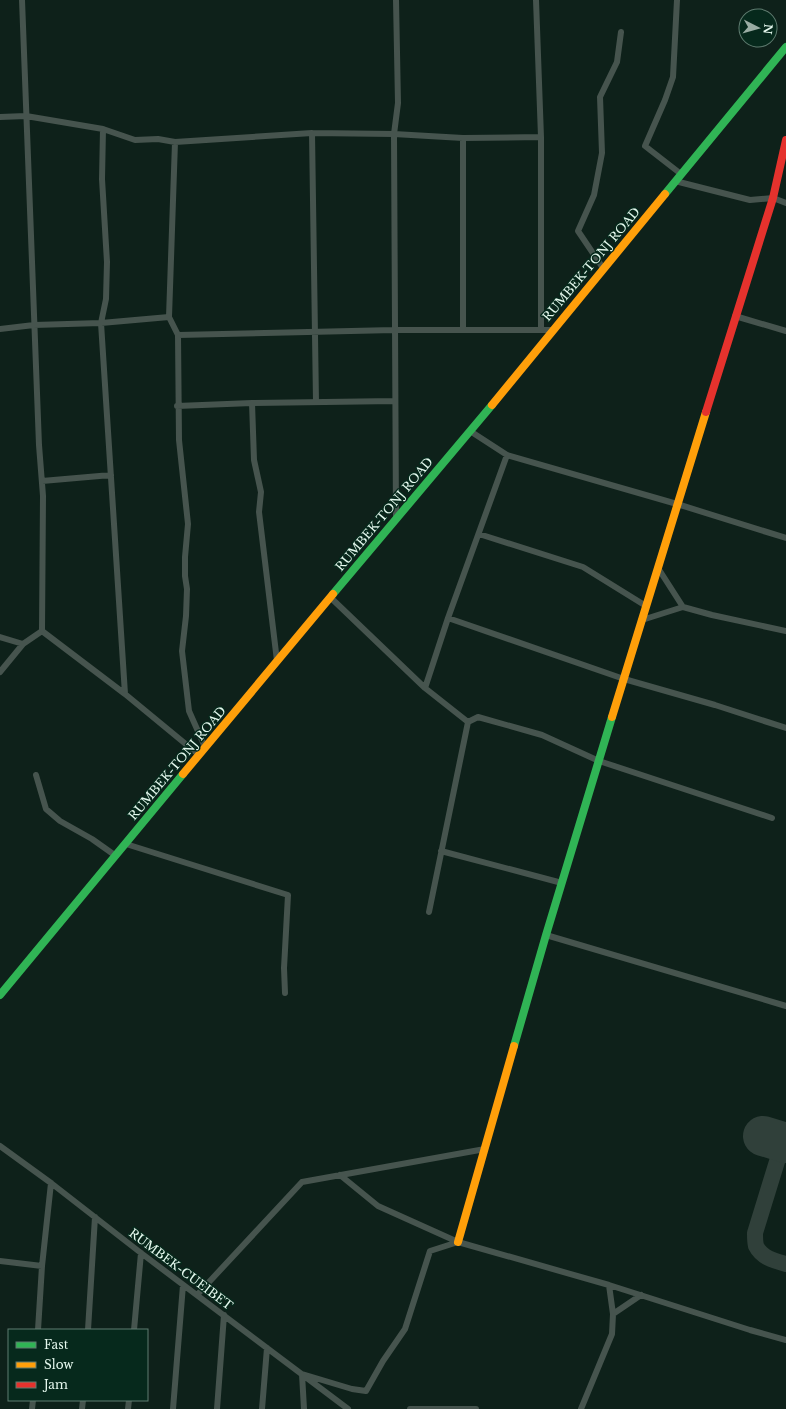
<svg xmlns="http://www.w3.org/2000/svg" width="786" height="1409" font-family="'Libre Baskerville',serif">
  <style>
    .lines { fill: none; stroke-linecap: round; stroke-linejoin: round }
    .taxiway { stroke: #30403a; stroke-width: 16 }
    .runway { stroke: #30403a; stroke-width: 40 }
    .street { stroke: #46544e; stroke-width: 6 }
    .fast { stroke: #30b455; stroke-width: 8 }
    .slow { stroke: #ff9f0a; stroke-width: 8 }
    .jam { stroke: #e5322d; stroke-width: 8 }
    .labels { text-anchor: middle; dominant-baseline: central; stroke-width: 3; stroke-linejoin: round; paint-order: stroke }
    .street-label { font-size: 12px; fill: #e5f8ee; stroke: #06291c }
  </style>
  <rect width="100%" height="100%" fill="#0e211a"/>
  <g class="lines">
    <path class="taxiway" d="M783,1142L755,1233C755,1237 755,1242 756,1246C762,1258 775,1261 786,1264"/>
    <path class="runway" d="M763,1136L786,1143"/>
    <path class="street" d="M536,0L541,137V330
      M677,0L673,77L665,100L645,146L681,174
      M0,117L26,116L103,129L135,140L158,139L175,142L312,133L394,134L463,138L541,137
      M103,129L102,179L107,262L106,299L101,323L125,694L199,755
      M312,133L316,402
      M463,138V330
      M175,142L169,317L178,335L179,440L188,524L185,557V576L187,589L186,616L182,651L189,711L205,747
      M675,181L750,200L773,198L786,203
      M603,268L578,231L594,195L602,153L600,97L617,62L621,32
      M735,316L786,331
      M0,329L34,325L101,323L169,317
      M178,335L394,330H551
      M252,403L395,401
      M177,406L252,403L254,460L261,492L259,512L277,661
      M470,431L507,455L677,504L786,538
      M42,481L111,475
      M396,518L394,134L398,103L396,0
      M479,534L583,567L646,606
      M658,568L683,607L712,615L786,631
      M330,597L425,688L468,722L429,912
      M448,618L624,679L715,705L786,728
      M642,620L683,607
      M42,631L125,694
      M0,637L23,644
      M0,672L23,644L42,631L43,496L39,445L22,0
      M425,688L448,618L507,455
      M468,722L478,717L542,735L599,761L772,818
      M36,775L46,809L60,821L92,839L116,856
      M126,844L288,895L284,968L285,993
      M441,851L562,883
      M546,935L786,1006
      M0,1146L51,1183L141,1253L348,1409
      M340,1175L378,1206L458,1242L609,1285L750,1330L786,1340
      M0,1261L42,1266
      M609,1285L613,1314
      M197,1295L302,1182L485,1149
      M38,1330L42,1266L51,1183
      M88,1330L95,1217
      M134,1330L141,1253
      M32,1409L33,1400
      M82,1409L83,1400
      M128,1409L129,1400
      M173,1409L183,1285
      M217,1409L224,1315
      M262,1409L267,1348
      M304,1409L302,1374L352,1389L366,1391L383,1361L405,1329L430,1251L458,1242
      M410,1409H476
      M581,1409L612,1334L613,1314L641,1295"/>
    <path class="fast" d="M665,194L786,47
      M333,594L492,405
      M0,995L183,774
      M514,1046L546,935L612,717"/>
    <path class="slow" d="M492,405L665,194
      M612,717L706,412
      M183,774L333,594
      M458,1242L514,1046"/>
    <path class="jam" d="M706,412L773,198L786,140"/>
  </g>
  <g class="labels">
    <g class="street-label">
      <text transform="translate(591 264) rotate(-50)">RUMBEK-TONJ ROAD</text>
      <text transform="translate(384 514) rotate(-50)">RUMBEK-TONJ ROAD</text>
      <text transform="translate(177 763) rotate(-50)">RUMBEK-TONJ ROAD</text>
      <text transform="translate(181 1269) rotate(37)">RUMBEK-CUEIBET</text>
    </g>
  </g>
  <rect x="8" y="1329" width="140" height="72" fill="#06291c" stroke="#5f7c70"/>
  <rect x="16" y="1342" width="20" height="6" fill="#30b455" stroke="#5f7c70"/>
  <text x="44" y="1349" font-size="12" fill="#e5f8ee">Fast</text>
  <rect x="16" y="1362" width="20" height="6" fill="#ff9f0a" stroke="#5f7c70"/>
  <text x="44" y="1369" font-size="12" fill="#e5f8ee">Slow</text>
  <rect x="16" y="1382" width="20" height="6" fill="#e5322d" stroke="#5f7c70"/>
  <text x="44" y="1389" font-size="12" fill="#e5f8ee">Jam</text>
  <g transform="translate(758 28) rotate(96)"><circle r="19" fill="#06291c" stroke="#5f7c70"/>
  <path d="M0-3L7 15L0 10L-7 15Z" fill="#9aada4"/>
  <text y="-6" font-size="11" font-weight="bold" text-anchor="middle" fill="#e5f8ee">N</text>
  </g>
</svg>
